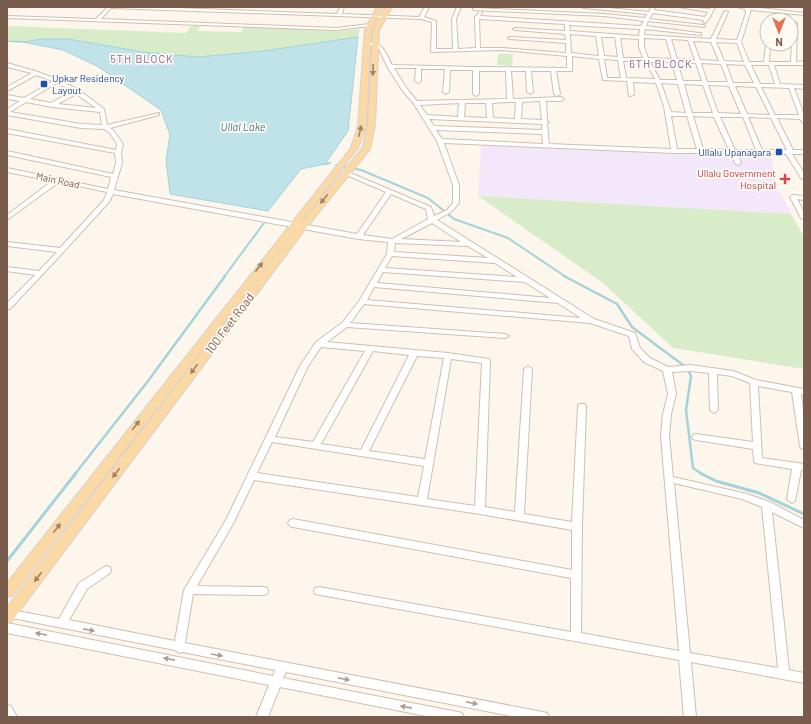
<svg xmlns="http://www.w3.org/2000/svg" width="811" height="724" font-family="Barlow,sans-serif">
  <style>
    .education { fill: #f3e8fa }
    .green { fill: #d8ecc9 }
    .water { fill: #bfe3e8; stroke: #a5d3da }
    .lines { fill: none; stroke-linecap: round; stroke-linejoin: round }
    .stream-far3 { stroke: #a5d3da; stroke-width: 1.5 }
    .stream-far2 { stroke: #a5d3da; stroke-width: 2 }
    .stream-far1 { stroke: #a5d3da; stroke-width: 2.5 }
    .stream { stroke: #a5d3da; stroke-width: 3 }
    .minor-casing { stroke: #d1beb0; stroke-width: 2 }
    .major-casing { stroke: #dad1cd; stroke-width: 2 }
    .minor { fill: #fff; fill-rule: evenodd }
    .major { fill: #fbd9a5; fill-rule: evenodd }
    .oneway { fill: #a18267 }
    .oneway2 { fill: #af9d94 }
    .transit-dot { fill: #1a4fb4; stroke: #fffaf3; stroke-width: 1.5 }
    .health-dot { fill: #e0444e; stroke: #fffaf3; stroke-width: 1.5 }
    .labels { text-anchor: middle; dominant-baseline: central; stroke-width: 3.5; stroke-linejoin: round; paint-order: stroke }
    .far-transit-label { font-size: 10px; fill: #164399; stroke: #fffaf3; text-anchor: start }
    .far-health-label { font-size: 10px; fill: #be3a42; stroke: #fffaf3; text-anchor: end }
    .far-street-label { font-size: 10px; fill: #7a5c4d; stroke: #fffaf3 }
    .far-neighbourhood-label { font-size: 11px; letter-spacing: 1px; fill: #846695; stroke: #fffaf3 }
    .far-water-label { font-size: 11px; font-style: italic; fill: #437c86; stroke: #fffaf3 }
    .street-label { font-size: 12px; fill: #7a5c4d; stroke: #fffaf3 }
  </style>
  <rect width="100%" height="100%" fill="#fdf6ec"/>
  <path class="education" d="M481,144L671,154L771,155L778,188L791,214L478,196Z"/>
  <path class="green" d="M7,26L186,33L191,26H200L198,31L241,32L244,27L338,31L360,29L358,37L264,51L198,57L143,52L68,39H42L23,42L7,40Z
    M498,54H513L512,66L497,65Z
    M478,196L791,214L804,237V369L673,348L603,283Z"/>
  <path class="water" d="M358,37L348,131L325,164L301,169L268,211L170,194L166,160L170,135L161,110L97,66L63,50L23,42L42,39H68L143,52L198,57L264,51Z"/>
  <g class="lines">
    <path class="stream-far3" d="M7,41L23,42"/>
    <path class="stream-far2" d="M325,164L330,163
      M336,165L361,170L428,198L454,219L508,238L566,277
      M224,277L264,223"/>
    <path class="stream-far1" d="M564,276L617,304L632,327L687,368L691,376L686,410L693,468L702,474
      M75,474L148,381L225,276"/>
    <path class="stream" d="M700,473L716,481L759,493L804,514
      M7,561L76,473"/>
    <defs>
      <path id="minor" d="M108,7H150L337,14L340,7H344L342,14L419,17L425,7H429L424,17L436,21V49H453L452,19L457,7H461L456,19L458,49L476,48L475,17L480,11L482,12L480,16L641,26L644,21L604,16L473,10V9L475,8L604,14L645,18L647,14L584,8L582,7H599L649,12L651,7H655L654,10L705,17L708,12L679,7L710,9L711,7H715L709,19L705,23L703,22L704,20L653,13L649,19L703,25L705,26V27L648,21L646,26L699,33H701V35L645,29L644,35L711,39L724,12L726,11L728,12L716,39L737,40L746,13L745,9L737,7H752L804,13V15L750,10V13L741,42L749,62H764L766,44L767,43V44H770L769,62H791L793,23L795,22L797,23L796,62L804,61V65H774L780,84L804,85V89L794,88L804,115V123L802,122L800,119L777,118L793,150H804V154H792L804,173V180L801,178L786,154L737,153L741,163L738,165L735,163L731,153H674L444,143L459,185V203L451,212L437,220L594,319L635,333L640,348L650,358L668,367L691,365L733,371L756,380L804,389V395L801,394L804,416V449L801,448L800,446L792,392L758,386L762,458L804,464V470H801L795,501L792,503L789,501L787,499L792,469L755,463L754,461L753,449L696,440L693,439L692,437L693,435L696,434L753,442L750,383L732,376L717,374L718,410L714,413L710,410L709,373L691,371L672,372L676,394L671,414L669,436L673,477L747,494L770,502L804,520V528L772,512L789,670L804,673V683L691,662L696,717H684L679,660L315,594L314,591L315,588L319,587L571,632V578L293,527L290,526L288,523L290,520L293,519L572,570V530L480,514L254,480L233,524L197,586L263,587L267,588L268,591L267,594L263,595L193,594L185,643L543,712L547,713L549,717H516L286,672L283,678L458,712L462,713L464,717H431L280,687L268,717H256L269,685L7,633V623L273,676L275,670L182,652L179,653L175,650L7,617V609L59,619L79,583L106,566L110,567L111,570L110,573L87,589L69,620L175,641L184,590L226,520L300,366L316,342L342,323L359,301L387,254L388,242L358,239L113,194L109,202L56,260L10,309H7V303L35,275L7,271V267L39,271L57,252L7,246V242L60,248L104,200L107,192L59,182L7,220V215L52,181L7,172V168L108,189L111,177L7,155V151L113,174L116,163L115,153L7,133V129L116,150L117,144L110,133L104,129L81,128L7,115V109L20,101L7,99V95L24,98L53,81L36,75L7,91V87L32,73L7,67V63L38,72L59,80L79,90L104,109L107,125L159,113V115L110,128L114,131L123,144L121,152L122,163L114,190L357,234L386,192L344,174V172H348L431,207L434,216L447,210L453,203V185L437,141L414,104L402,90L387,66L379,49L374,45H366V43C383,41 385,52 392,65L476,67L567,68V56L502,50L431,52L432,22L421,19L111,8L101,19L336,28L370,24L372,25L370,26L336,30L7,18V16L96,19ZM479,19L565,24V31L515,28L513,29L515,30L565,34L566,40L510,37L508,38L510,39L566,43V53L502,48H480ZM569,25L640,29L639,36L570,31ZM570,34L596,36L599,56L571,53ZM601,37H615L618,57L604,56ZM620,38L639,39V47L643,58H623ZM644,38L666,39L672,59L648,58L644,47ZM671,39L688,40L695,60L677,59ZM693,41L711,42L719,61L700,60ZM716,42L737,43L744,62L724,61ZM572,56L599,59L603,80L627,81L629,96L634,95L633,82L656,83L664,106L671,149L549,144L547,123L549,122L547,121L546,101H561L564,99L561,97L513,99L511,71H526L527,92L530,94L533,92L531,71H551L554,94L557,96L560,94L556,71H572ZM604,59L618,60L621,78H607ZM623,61H645L655,79L626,78ZM650,62H672L677,80H660ZM677,62L696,63L702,81H683ZM701,63L721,64L728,82H707ZM726,64L745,65L754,83H733ZM751,65H769L775,84H760ZM394,68H416L415,81L418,83L421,81V69H445L443,92L446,94L449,92L450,70H473V94L476,96L479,94V71H506L507,99L417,101L407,89ZM57,83L72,91L51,103L30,99ZM661,83L678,84L686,113L671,112ZM684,84L703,85L713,113H692ZM708,85L729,86L741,114L718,113ZM735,86L756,87L770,115L747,114ZM761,87L789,88L799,115H775ZM76,94L96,108L58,104ZM540,101L542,120L521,119L522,102ZM26,102L52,107L100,112L102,125L81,124L10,112ZM508,102H516L515,119L493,118L492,103ZM459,103L458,117L427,115L420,105ZM465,103H486L487,118L464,117ZM671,116H687L697,149H677ZM693,116L714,117L729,150L703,149ZM720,117H743L756,150H735ZM748,117L771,118L787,150H762ZM429,119L542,124V130L434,126ZM436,130L542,134L543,144L442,139ZM391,194L426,209L428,219L392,239L363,235ZM432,223L461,242L401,239ZM395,243L468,246L488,258L394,252ZM392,256L495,263L517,277L385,268ZM383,272L525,282L550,298L377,283ZM374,287L558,303L581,318L367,300ZM364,304L590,323L629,336L632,349L644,362L663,371L668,394L663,414L661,436L679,651L581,633L582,527L586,406L585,404H579L578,406L572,522L524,514L532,369L528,366L524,369L515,512L485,507L490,361L489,359L448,353L327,342L347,327L505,338L509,336L505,334L350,323ZM321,347L365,351L313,442L275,437L308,366ZM373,351L409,355L361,450L321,444ZM417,356L444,358L425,459L369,451ZM451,359L482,363L475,506L427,499ZM272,442L424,466L418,497L257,473ZM674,483L742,499L762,507L778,668L690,653Z
        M793,195L804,196V200L797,199L804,212V220L801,218L790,197Z
        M7,705L11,706L17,717H7Z"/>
      <path id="major" d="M377,7H383L371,29L366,126L358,148L12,596L7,597V583L351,148L358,126L365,29Z
        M386,7H392L379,30L375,124L370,149L306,228L12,621L7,623V607L300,224L362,149L368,124L373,30Z"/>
    </defs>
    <use href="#minor" class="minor-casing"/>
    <use href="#major" class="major-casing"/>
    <use href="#minor" class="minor"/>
    <use href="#major" class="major"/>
  </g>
  <defs><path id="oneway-solid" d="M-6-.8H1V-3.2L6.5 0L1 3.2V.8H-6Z"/></defs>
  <g class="oneway">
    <use href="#oneway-solid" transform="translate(373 70) rotate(92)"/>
    <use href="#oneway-solid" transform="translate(360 131) rotate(-77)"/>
    <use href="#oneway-solid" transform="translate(324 199) rotate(129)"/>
    <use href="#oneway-solid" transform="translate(259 267) rotate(-52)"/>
    <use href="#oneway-solid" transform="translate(194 369) rotate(127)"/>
    <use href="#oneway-solid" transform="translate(136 425) rotate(-52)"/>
    <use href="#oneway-solid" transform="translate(116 473) rotate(127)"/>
    <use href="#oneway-solid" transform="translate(57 528) rotate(-52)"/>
    <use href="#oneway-solid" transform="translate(38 577) rotate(127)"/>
  </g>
  <g class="oneway2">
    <use href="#oneway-solid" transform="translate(89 630) rotate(11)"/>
    <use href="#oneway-solid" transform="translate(41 634) rotate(-169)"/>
    <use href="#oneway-solid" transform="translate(217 655) rotate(10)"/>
    <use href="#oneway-solid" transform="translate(169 659) rotate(-169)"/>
    <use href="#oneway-solid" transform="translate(344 679) rotate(11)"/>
    <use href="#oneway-solid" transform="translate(472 703) rotate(11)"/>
    <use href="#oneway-solid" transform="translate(406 707) rotate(-169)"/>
  </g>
  <g class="transit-dot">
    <rect x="40" y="80" width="8" height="8" rx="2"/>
    <rect x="775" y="148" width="8" height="8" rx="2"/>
  </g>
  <path class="health-dot" d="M783 173h4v4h4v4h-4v4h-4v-4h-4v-4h4z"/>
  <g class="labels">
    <g class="far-transit-label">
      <text x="52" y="78">Upkar Residency<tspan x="52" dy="12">Layout</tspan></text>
      <text x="771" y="152" text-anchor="end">Ullalu Upanagara</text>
    </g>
    <g class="far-health-label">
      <text x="776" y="173">Ullalu Government<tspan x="776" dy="12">Hospital</tspan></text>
    </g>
    <g class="far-street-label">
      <text transform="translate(58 180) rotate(12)">Main Road</text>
    </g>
    <g class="far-neighbourhood-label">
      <text x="142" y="58">5TH BLOCK</text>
      <text x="661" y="63">6TH BLOCK</text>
    </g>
    <g class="far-water-label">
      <text x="243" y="126">Ullal Lake</text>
    </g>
    <g class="street-label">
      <text transform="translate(229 323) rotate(-53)">100 Feet Road</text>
    </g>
  </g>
  <rect width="811" height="724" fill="none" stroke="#7a5c4d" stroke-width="16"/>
  <g transform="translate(779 32) rotate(180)"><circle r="19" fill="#fffaf3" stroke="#cabbb1"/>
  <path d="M0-3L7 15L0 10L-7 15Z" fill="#e76f51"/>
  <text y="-6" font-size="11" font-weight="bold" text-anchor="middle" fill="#7a5c4d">N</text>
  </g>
</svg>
